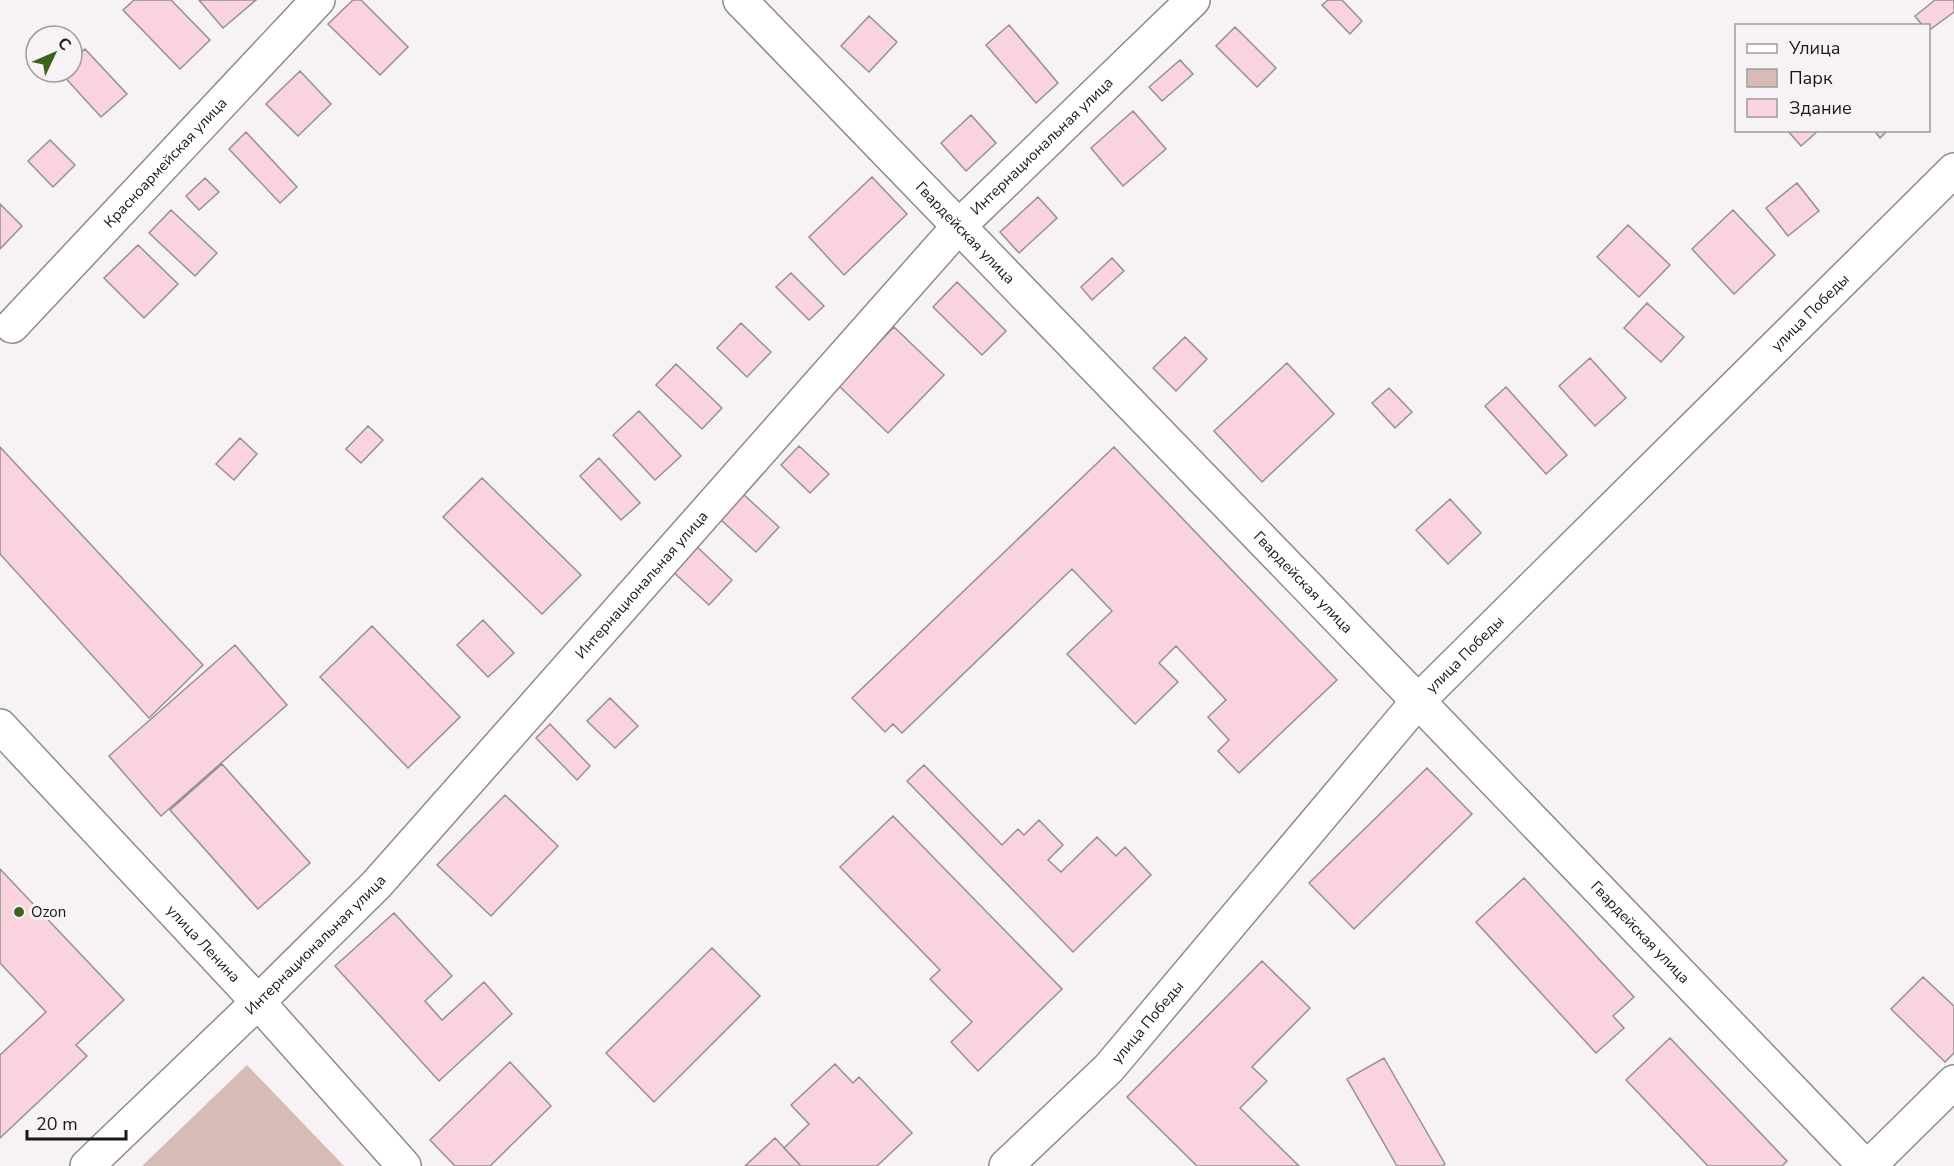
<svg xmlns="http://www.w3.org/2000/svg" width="1954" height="1166" font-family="'Nunito Sans',sans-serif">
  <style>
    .green { fill: #d7bcb6 }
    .building { fill: #f9d3dd; stroke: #969092; stroke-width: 1.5 }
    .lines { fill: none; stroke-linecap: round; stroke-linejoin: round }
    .street-casing { stroke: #8e8a8e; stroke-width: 36 }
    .street { stroke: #fff; stroke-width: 33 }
    .poi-dot { fill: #3c631d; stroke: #f6f2f6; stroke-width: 2 }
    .labels { text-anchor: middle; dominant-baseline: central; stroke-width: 6; stroke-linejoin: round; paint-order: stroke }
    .street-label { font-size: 15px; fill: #1a181a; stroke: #f6f2f6 }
    .poi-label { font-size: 15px; fill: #1a181a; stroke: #f6f2f6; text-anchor: start }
  </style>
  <rect width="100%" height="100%" fill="#f6f2f6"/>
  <path class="green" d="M247,1065L344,1166H142Z"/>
  <path class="building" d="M134,0H171L210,40L180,69L123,10Z
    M199,0H256L223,28Z
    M353,0H361L408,47L380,75L328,24Z
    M1328,0H1342L1362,21L1350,34L1322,5Z
    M1935,0H1954V12L1928,31V26H1923L1915,16Z
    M869,16L897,42L869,72L841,46Z
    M1009,25L1058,83L1036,103L986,45Z
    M1235,27L1276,68L1257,87L1216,46Z
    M85,49L127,94L101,117L60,72H72V61Z
    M1180,60L1193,74L1162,101L1149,87Z
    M300,71L331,104L298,136L266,104Z
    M1133,111L1166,149L1123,186L1091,148Z
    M971,115L996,143L966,171L941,143Z
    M1787,130H1819L1801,146Z
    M1874,130H1888L1880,138Z
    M246,132L297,187L280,203L229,149Z
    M50,140L75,165L53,187L28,161Z
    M872,177L907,214L844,275L809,237Z
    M205,178L219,192L199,210L186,196Z
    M1797,183L1819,211L1788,236L1766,208Z
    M1038,197L1057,218L1019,253L1000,232Z
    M0,204L22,226L0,249Z
    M171,210L217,253L195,276L149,233Z
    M1733,210L1775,255L1734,294L1692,249Z
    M1628,225L1670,265L1639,297L1597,257Z
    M138,245L178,284L144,318L104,278Z
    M1112,258L1124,271L1092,300L1081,287Z
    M791,273L824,306L809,320L776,287Z
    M957,282L1006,331L982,355L933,307Z
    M1647,303L1684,337L1661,362L1624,328Z
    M741,323L771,352L747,377L717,348Z
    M894,327L944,375L888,433L838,385Z
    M1185,337L1207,359L1176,391L1153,368Z
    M1590,358L1626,398L1595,426L1559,386Z
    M1287,363L1334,414L1262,482L1214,431Z
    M676,364L722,408L702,429L656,385Z
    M1506,387L1567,455L1546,474L1485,406Z
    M1389,388L1412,412L1395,428L1372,403Z
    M639,411L681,456L655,480L613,435Z
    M368,426L383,440L361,463L346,449Z
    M240,438L257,454L234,480L216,464Z
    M799,446L829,474L810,493L781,465Z
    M0,447L203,665L149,718L0,554Z
    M1114,447L1337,680L1239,773L1218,751L1229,740L1208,717L1226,700L1176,646L1159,663L1178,682L1135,724L1067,654L1112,611L1072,569L902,733L893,724L885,732L852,698Z
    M599,458L640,503L621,520L580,476Z
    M482,478L581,575L542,614L443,517Z
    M743,494L779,527L756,552L720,519Z
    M1450,499L1481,533L1448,564L1416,530Z
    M693,543L732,580L709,605L669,568Z
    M483,620L514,653L488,677L457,645Z
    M372,626L460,717L408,768L320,677Z
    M235,645L287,705L161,816L109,756Z
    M610,698L638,726L615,748L587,721Z
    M550,724L590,766L577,780L536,738Z
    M222,764L310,863L258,909L170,810Z
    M924,765L1002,845L1018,829L1024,835L1039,820L1063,845L1048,860L1061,872L1097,837L1116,856L1125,847L1151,875L1073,952L907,781Z
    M1427,768L1472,814L1354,929L1309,883Z
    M505,795L558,846L491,916L437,865Z
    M893,816L1062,989L978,1071L951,1042L972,1022L930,979L940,970L840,867Z
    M0,869L124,1000L76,1045L87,1056L0,1138V1055L46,1012L0,963Z
    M1524,878L1634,997L1613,1016L1624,1028L1596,1053L1476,922Z
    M394,913L452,976L425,1001L442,1020L484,982L512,1014L439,1081L335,966Z
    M712,948L760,996L654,1102L606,1053Z
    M1262,961L1310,1008L1252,1067L1267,1081L1240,1108L1299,1166H1197L1127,1097Z
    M1923,977L1954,1006V1053L1945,1062L1891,1009Z
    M1670,1038L1787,1161L1782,1166H1708L1626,1080Z
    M1384,1058L1445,1164L1442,1166H1397L1347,1079Z
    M510,1062L551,1106L490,1166H455L430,1140Z
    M835,1064L853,1083L859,1077L912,1133L877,1166H801L784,1148L809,1124L791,1105Z
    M775,1138L801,1166H745Z"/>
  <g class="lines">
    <defs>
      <g id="street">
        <path id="s1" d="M740,0L1418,701L1865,1166"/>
        <path id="s2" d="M12,326L318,0"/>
        <path id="s3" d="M0,726L258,1002L404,1166"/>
        <path id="s4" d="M87,1166L258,1002L377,884L959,226L1193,0"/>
        <path id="s5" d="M1006,1166L1109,1068L1418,701L1954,170"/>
        <path d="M1869,1166L1954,1082"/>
      </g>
    </defs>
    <use href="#street" class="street-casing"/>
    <use href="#street" class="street"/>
  </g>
  <circle class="poi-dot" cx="19" cy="912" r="6"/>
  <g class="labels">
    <g class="street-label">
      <text stroke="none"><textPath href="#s4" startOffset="1398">Интернациональная улица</textPath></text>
      <text stroke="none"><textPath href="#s2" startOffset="224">Красноармейская улица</textPath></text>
      <text stroke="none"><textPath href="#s1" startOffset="324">Гвардейская улица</textPath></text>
      <text stroke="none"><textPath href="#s5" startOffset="1174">улица Победы</textPath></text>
      <text stroke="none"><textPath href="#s1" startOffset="810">Гвардейская улица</textPath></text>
      <text stroke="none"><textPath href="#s4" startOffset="804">Интернациональная улица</textPath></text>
      <text stroke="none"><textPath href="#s5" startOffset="688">улица Победы</textPath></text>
      <text stroke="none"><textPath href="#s1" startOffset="1296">Гвардейская улица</textPath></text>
      <text stroke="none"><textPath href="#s3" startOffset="298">улица Ленина</textPath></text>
      <text stroke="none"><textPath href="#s4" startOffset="318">Интернациональная улица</textPath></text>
      <text stroke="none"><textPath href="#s5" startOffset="202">улица Победы</textPath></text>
    </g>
    <g class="poi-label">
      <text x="31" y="912">Ozon</text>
    </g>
  </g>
  <rect x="1735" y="24" width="195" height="108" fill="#f6f2f6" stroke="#9e9b9e" stroke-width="1.5"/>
  <rect x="1747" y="44" width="30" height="9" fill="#ffffff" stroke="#9e9b9e" stroke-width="1.5"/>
  <text x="1789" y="54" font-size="18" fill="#1a181a">Улица</text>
  <rect x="1747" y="69" width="30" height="18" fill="#d7bcb6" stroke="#9e9b9e" stroke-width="1.5"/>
  <text x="1789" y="84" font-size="18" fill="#1a181a">Парк</text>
  <rect x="1747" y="99" width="30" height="18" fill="#f9d3dd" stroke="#9e9b9e" stroke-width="1.5"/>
  <text x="1789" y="114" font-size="18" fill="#1a181a">Здание</text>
  <g transform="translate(54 54) rotate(46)"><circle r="28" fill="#f6f2f6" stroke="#9e9b9e" stroke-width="1.5"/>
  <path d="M0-4.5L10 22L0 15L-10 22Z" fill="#3c631d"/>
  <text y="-9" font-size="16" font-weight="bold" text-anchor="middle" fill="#1a181a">С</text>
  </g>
  <path d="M27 1130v9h99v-9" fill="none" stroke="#1a181a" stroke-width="3"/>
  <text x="36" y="1130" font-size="18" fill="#1a181a" stroke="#f6f2f6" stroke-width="4.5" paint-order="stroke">20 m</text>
</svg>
